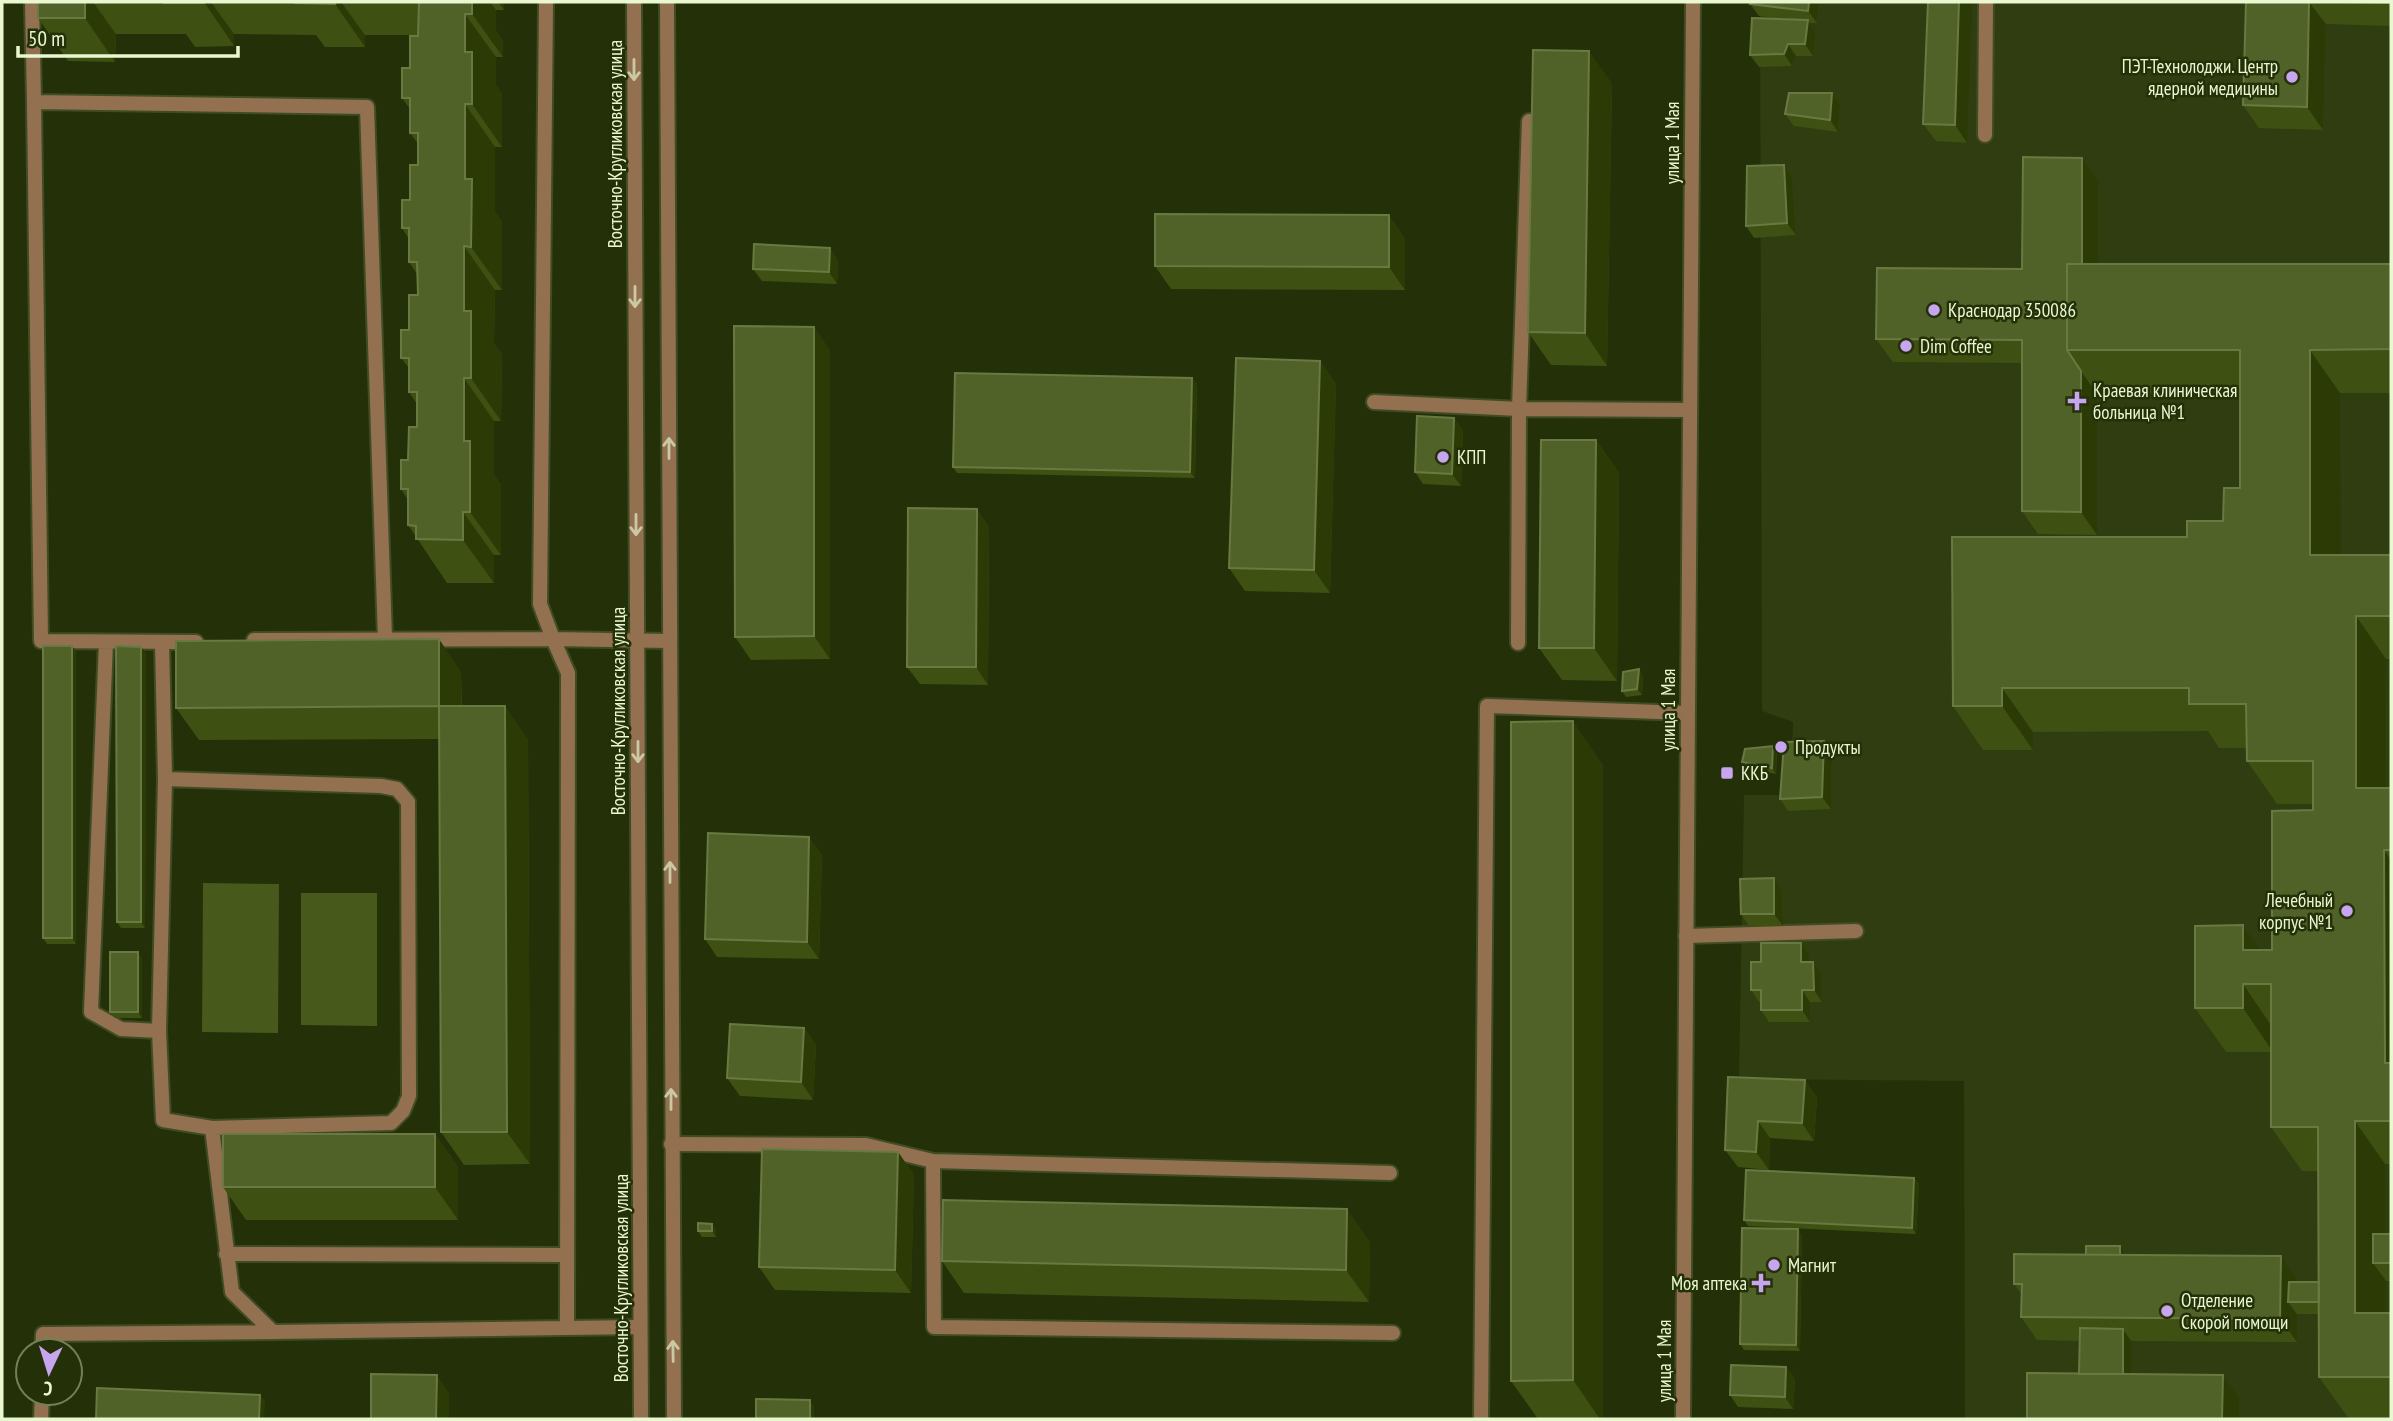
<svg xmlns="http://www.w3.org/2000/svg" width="2393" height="1421" font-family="'PT Sans Narrow',sans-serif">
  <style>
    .built { fill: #303d10 }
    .green { fill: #475a1b }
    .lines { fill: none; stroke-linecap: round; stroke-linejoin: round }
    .service-casing { stroke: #404c23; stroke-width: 18 }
    .tertiary-casing { stroke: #404c23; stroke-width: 18 }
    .service { stroke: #937150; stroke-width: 14 }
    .tertiary { stroke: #937150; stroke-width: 14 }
    .wall { fill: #3f5013 }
    .shaded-wall { fill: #2c3b06 }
    .building { fill: #516228; stroke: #697942; stroke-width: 2 }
    .oneway { stroke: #cbc9a4 }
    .poi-dot { fill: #c7a6ef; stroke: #243007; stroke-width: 2.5 }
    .labels { text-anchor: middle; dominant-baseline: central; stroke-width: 5; stroke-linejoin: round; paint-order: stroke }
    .poi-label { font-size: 19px; fill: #e9f8d1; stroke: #243007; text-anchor: start }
    .street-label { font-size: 19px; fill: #e9f8d1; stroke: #243007 }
  </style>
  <rect width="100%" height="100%" fill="#243007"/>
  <path class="built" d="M1760,2H2391V1419H1965L1964,1081L1739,1079L1744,795H1791L1792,754L1793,722L1762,711Z"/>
  <path class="green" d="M203,883L279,884L278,1033L202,1032Z
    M301,893H377V1026L301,1025Z"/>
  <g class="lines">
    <defs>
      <path id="service" d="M32,2L34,102
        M546,2L540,604L553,639L669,641
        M1985,135L1986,2
        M1374,402L1519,409L1529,121
        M254,640L553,639L568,673L567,1326
        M106,642L91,1012L121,1029L159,1031
        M162,642L165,779
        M196,642L41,641L34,102L367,107L385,638
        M1518,643L1519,409L1690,410
        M165,779L381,786L397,789L408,802L409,1096L403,1111L391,1123L212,1128L163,1120L159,1031Z
        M1686,936L1856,931
        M212,1128L232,1292L273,1332L640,1327
        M671,1144L866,1145L933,1161L934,1327L1393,1333
        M933,1161L1390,1173
        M226,1254L567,1255
        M42,1351L43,1334L273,1332
        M41,1419L42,1393
        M1481,1419L1487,706L1687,713"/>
      <path id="tertiary" d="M634,2L641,1419
        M667,2L674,1419
        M1683,1419L1693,2"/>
    </defs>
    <use href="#service" class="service-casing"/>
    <use href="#tertiary" class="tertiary-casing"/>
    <use href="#service" class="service"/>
    <use href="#tertiary" class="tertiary"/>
  </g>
  <path class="wall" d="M38,2H504V10H496V31L503,41V57H496V85L502,95V147H495V212L502,222V290H495L494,344L502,354L501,421H494V475L501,485V555H494V583H447L408,525V500L401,489L417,427V404L409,392V368L401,358L418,295L417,274L409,262V239L402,228L418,165V144L410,133V109L402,98L418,35H365V47H325L316,35L234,34V46L195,47L186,34H116L115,62L68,61L38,18Z
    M1751,2H1817L1819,4L1817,23H1810L1816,32L1813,56H1796L1792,66L1759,67L1750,55L1782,19L1759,16L1750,4Z
    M1928,2L1967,143L1936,141L1923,124Z
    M2246,2H2391V26L2326,24L2323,130L2259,128L2243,105Z
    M1612,83L1607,366L1551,365L1528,332Z
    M1832,93L1840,105L1838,132L1794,126L1785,114Z
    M1784,165L1792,177L1796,235L1754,238L1746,226Z
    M2098,181V264H2391V393H2340V555H2391V659H2386L2387,788H2391V1164H2385V1234H2391V1281H2386V1313H2391V1419H2349L2319,1377V1314H2297V1342L2131,1341V1374L2239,1398L2079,1374L2080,1341L2037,1340L2021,1317L2022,1295L2014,1284L2086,1255L2120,1246L2124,1252V1255L2297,1279V1282H2319V1171H2302L2271,1127V1052H2226L2195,1008L2243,925L2261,950H2272L2313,810V804H2277L2247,761L2246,748H2219L2208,731L2033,732V750H1983L1953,706L2187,537L2223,521L2240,488V393L2097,394V535L2038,534L2022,511V363L1893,362L1876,339L2022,269Z
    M1405,238V290L1171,289L1155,266Z
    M838,260L837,284L762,281L753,269Z
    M830,350V659L751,660L735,637Z
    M1320,361L1336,384L1330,593L1245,591L1229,568Z
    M1192,378L1197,384L1195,478L957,473L953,467Z
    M1463,430L1461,486L1423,484L1415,472Z
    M1596,440L1619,473L1617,681L1562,680L1539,648Z
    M989,526L988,685L920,684L907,667Z
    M72,646L76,652V944H47L43,938Z
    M146,653L145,928H121L117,922Z
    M461,672L462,706L528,739L530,1164L464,1165L441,1132L439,739L199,740L176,708Z
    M1643,675L1642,695L1626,697L1622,691Z
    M1824,741L1832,753L1831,809L1788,811L1780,799Z
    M1773,746L1777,752L1776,774L1747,768L1742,762Z
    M1603,765V1419H1538L1511,1381Z
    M822,854L819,959L717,957L705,939Z
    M1774,878L1782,890L1783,926H1749L1741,914Z
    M1809,955V962H1813L1821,974L1822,1002H1810V1022H1769L1761,1010V1002H1759L1751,990Z
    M142,958V1018H115L110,1012Z
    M804,1028L816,1045L813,1100L740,1096L727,1078Z
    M1805,1080L1817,1098L1814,1141L1770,1138L1769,1170L1738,1167L1725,1150Z
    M435,1134L458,1167V1220H246L223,1187Z
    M898,1152L914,1175L911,1293L775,1290L759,1267Z
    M1914,1178L1919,1184L1916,1234L1748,1226L1744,1220Z
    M716,1230V1237H702L698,1231Z
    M1802,1235L1800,1351L1744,1350L1740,1344Z
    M1370,1242L1369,1302L964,1293L942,1261Z
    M1786,1367L1795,1379L1793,1409L1738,1407L1730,1395Z"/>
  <path class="shaded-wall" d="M85,2H93L116,34L115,62L85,18Z
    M204,2H211L234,34V46Z
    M334,2H341L365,35V47L335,4Z
    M469,2H490L496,10V31L503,41V57L472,14Z
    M498,2H504V10Z
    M1809,2H1817L1819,4L1817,23L1808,11Z
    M1959,2H1972L1967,143L1955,125Z
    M2309,2L2326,24L2323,130L2307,107Z
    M465,14L496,57V85L502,95V147L472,104L465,52Z
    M1808,20L1816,32L1813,56L1805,44Z
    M1788,44L1796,56L1792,66L1784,54Z
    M1589,51L1612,83L1607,366L1585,333Z
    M1832,93L1840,105L1838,132L1830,120Z
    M465,104L495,147V212L502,222V290L471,247L465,179Z
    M2082,158L2098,181V350H2081Z
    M1784,165L1792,177L1796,235L1787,223Z
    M1389,215L1405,238V290L1389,267Z
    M464,246L495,290L494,344L502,354L501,421L471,378L464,311Z
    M830,248L838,260L837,284L829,272Z
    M814,327L830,350V659L814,636Z
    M2310,350L2340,393L2341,599L2310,555Z
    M1320,361L1336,384L1330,593L1314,570Z
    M2081,371L2097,394V535L2081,512Z
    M464,378L494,421V475L501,485V555L470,512L464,441Z
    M1192,378L1197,384L1195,478L1190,472Z
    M1454,418L1463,430L1461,486L1452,474Z
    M1596,440L1619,473L1617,681L1594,648Z
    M977,509L989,526L988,685L976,667Z
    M463,512L494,555V583L463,540Z
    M2356,616L2386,659L2387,831L2356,788Z
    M439,639L461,672L462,739L439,706Z
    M72,646L76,652V944L72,938Z
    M141,647L146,653L145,928L141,922Z
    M1639,669L1643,675L1642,695L1637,689Z
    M2002,688L2033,732V750L2002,706Z
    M505,706L528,739L530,1164L507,1132Z
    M1573,721L1603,765V1419H1600L1573,1380Z
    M1824,741L1832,753L1831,809L1822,797Z
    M1773,746L1777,752L1776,774L1772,768Z
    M809,837L822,854L819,959L807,942Z
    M2384,850L2391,860V1072L2385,1063Z
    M1774,878L1782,890L1783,926L1774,914Z
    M2243,925L2274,968L2243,950Z
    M1801,943L1809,955L1810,974L1801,962Z
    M138,952L142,958V1018L138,1012Z
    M1813,962L1821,974L1822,1002L1814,990Z
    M2243,984L2273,1028V1052L2243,1008Z
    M1802,990L1810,1002V1022L1802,1010Z
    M804,1028L816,1045L813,1100L801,1082Z
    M1805,1080L1817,1098L1814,1141L1802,1123Z
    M1758,1121L1770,1138L1769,1170L1756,1152Z
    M2355,1121L2385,1164L2386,1263H2373L2386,1281V1357L2355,1313Z
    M435,1134L458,1167V1220L435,1187Z
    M898,1152L914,1175L911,1293L895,1270Z
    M1914,1178L1919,1184L1916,1234L1912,1228Z
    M1347,1209L1370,1242L1369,1302L1346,1270Z
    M712,1224L716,1230V1237L712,1231Z
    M1798,1229L1802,1235L1800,1351L1796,1345Z
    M2120,1246L2124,1252V1278L2120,1272Z
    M2281,1256L2297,1279V1302H2288L2297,1314V1342L2280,1319Z
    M2123,1329L2131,1341V1397L2123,1385Z
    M1786,1367L1795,1379L1793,1409L1785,1397Z
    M437,1375L449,1393V1419H436Z
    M2223,1375L2239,1398V1419H2222Z
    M260,1395L265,1401L264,1419H259Z
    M810,1400L814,1406V1419H810Z"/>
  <path class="building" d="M38,2H85V18H38Z
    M164,2H204V3H164Z
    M295,2H334L335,4L295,3Z
    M419,2H472V14H465V52H472V104H465V179H472L471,247L464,246V311H471V378H464V441H470V512H463V540L416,539V526L408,525V489H401V460H408L409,427H417V392H409V358H401V330H409V295H418L417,262H409V228H402V200H410V165H418V133H410V98H402V68H410V36H418Z
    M1751,2H1809L1808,11L1750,4Z
    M1928,2H1959L1955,125L1923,124Z
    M2246,2H2309L2307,107L2243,105Z
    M2344,2H2391V3Z
    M1752,18L1808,20L1805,44H1788L1784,54L1750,55Z
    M1533,50L1589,51L1585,333L1528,332Z
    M1789,93H1832L1830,120L1785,114Z
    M2023,157L2082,158V264H2067V350L2081,371V512L2022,511V340L1876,339L1877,268L2022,269Z
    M1784,165L1787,223L1746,226L1747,166Z
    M1155,214L1389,215V267L1155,266Z
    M754,244L830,248L829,272L753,269Z
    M2067,264H2391V349L2310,350V555H2391V616H2356V788H2391V850H2384L2385,1063H2391V1121H2355V1313H2391V1377H2319L2318,1127H2271V984H2243V1008H2195V926L2243,925V950H2272V811L2313,810V761H2247L2246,704H2189V688H2002V706H1953L1952,537H2187V521H2223L2224,488H2240V350H2067Z
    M734,326L814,327V636L735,637Z
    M1236,358L1320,361L1314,570L1229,568Z
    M955,373L1192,378L1190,472L953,467Z
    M1417,416L1454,418L1452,474L1415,472Z
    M1541,440H1596L1594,648H1539Z
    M908,508L977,509L976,667H907Z
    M439,639V706L176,708V641Z
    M43,646H72V938H43Z
    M116,646L141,647V922H117Z
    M1639,669L1637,689L1622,691L1623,672Z
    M439,706H505L507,1132H441Z
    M1573,721V1380L1511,1381V722Z
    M1824,741L1822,797L1780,799L1784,742Z
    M1773,746L1772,768L1742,762L1745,749Z
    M708,833L809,837L807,942L705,939Z
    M1774,878V914H1741L1740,879Z
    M1761,943H1801V962H1813L1814,990H1802V1010H1761V990H1751V962H1761Z
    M110,952H138V1012H110Z
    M730,1024L804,1028L801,1082L727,1078Z
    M1728,1077L1805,1080L1802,1123L1758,1121L1756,1152L1725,1150Z
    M223,1134H435V1187H223Z
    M762,1149L898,1152L895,1270L759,1267Z
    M1746,1170L1914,1178L1912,1228L1744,1220Z
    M943,1200L1347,1209L1346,1270L942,1261Z
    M698,1223L712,1224V1231H698Z
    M1742,1228L1798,1229L1796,1345L1740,1344Z
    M2373,1234H2391V1263H2373Z
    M2086,1246H2120V1255H2086Z
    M2014,1254L2281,1256L2280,1319L2021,1317L2022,1284H2014Z
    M2289,1282H2319V1302H2288Z
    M2080,1328L2123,1329V1374H2079Z
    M1731,1365L1786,1367L1785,1397L1730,1395Z
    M2027,1373L2223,1375L2222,1419H2027Z
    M371,1374L437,1375L436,1419H371Z
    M97,1388L260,1395L259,1419H96Z
    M756,1399L810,1400V1419H756Z"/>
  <defs><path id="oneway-shaft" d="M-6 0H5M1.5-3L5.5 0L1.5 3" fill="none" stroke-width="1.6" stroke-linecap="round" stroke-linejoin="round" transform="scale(1.75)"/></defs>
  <g class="oneway">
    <use href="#oneway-shaft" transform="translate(634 70) rotate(90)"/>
    <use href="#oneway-shaft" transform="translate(635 297) rotate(90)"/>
    <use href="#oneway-shaft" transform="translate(669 448) rotate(-90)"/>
    <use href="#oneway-shaft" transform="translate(636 525) rotate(90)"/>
    <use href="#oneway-shaft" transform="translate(638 752) rotate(90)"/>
    <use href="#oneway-shaft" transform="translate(670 872) rotate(-90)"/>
    <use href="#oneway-shaft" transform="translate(671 1099) rotate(-90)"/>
    <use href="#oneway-shaft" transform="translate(673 1351) rotate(-91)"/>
  </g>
  <g class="poi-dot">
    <circle cx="2292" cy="77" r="7"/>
    <circle cx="1934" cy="310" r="7"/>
    <circle cx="1906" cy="346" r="7"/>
    <path d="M2073.5 390.5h7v7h7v7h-7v7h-7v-7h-7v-7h7z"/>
    <circle cx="1443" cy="457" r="7"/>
    <circle cx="1781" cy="747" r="7"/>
    <rect x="1720" y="766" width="14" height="14" rx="3.5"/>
    <circle cx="2347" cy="911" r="7"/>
    <circle cx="1774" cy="1265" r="7"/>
    <path d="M1757.5 1272.5h7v7h7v7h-7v7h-7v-7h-7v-7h7z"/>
    <circle cx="2167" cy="1311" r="7"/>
  </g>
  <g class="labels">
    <g class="poi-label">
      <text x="2278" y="66" text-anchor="end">ПЭТ-Технолоджи. Центр<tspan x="2278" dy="22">ядерной медицины</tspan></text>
      <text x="1948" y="310">Краснодар 350086</text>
      <text x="1920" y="346">Dim Coffee</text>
      <text x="2093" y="390">Краевая клиническая<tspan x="2093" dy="22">больница №1</tspan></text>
      <text x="1457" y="457">КПП</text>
      <text x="1795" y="747">Продукты</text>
      <text x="1741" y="773">ККБ</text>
      <text x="2333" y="900" text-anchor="end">Лечебный<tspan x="2333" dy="22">корпус №1</tspan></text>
      <text x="1788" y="1265">Магнит</text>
      <text x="1747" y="1283" text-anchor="end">Моя аптека</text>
      <text x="2181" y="1300">Отделение<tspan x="2181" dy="22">Скорой помощи</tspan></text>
    </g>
    <g class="street-label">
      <text transform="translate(1672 143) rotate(-90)">улица 1 Мая</text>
      <text transform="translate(615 144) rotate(-90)">Восточно-Кругликовская улица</text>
      <text transform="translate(1668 710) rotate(-90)">улица 1 Мая</text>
      <text transform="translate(618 711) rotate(-90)">Восточно-Кругликовская улица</text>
      <text transform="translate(621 1278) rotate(-90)">Восточно-Кругликовская улица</text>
      <text transform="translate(1664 1361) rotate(-90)">улица 1 Мая</text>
    </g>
  </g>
  <rect width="2393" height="1421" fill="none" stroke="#e9f8d1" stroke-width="7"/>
  <g transform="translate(49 1372) rotate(184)"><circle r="33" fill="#243007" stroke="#738058" stroke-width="2"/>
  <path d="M0-5L12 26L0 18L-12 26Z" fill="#c7a6ef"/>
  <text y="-10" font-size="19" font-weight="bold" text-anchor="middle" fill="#e9f8d1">С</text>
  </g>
  <path d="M18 46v10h220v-10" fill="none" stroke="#e9f8d1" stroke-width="3.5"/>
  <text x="28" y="46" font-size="21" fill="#e9f8d1" stroke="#243007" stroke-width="5" paint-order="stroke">50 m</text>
</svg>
